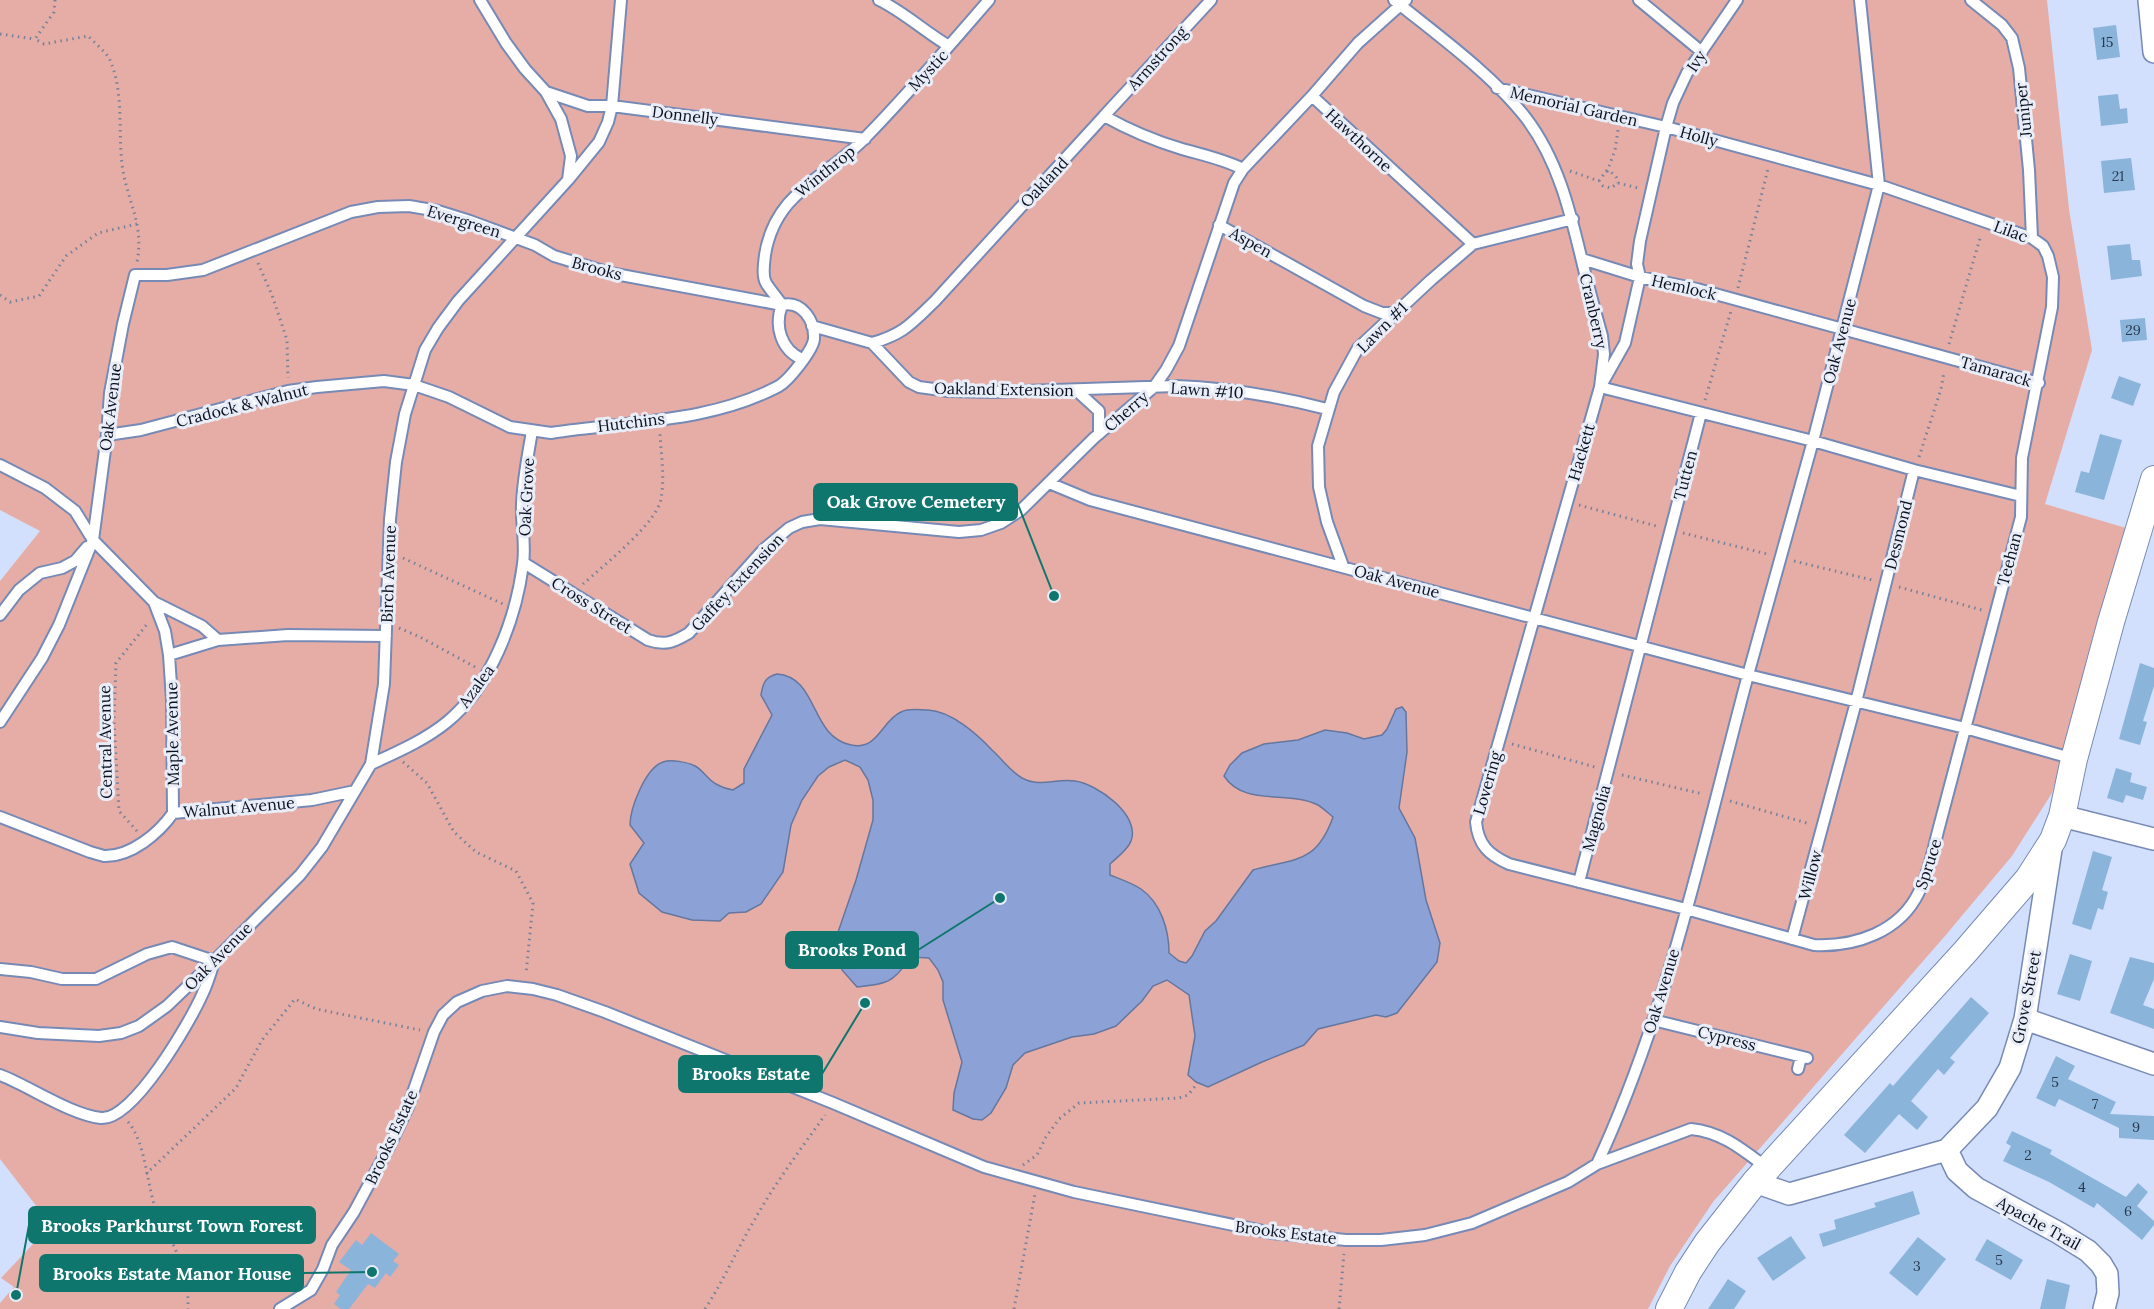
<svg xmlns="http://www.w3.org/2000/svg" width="2154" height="1309" font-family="Lora,serif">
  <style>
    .green { fill: #e6ada7 }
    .water { fill: #8ca2d6; stroke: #65769f; stroke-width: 1.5 }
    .building { fill: #8ab4da }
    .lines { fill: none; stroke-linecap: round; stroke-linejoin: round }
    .service-casing { stroke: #778ab6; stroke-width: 14 }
    .minor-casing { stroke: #778ab6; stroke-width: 24 }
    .tertiary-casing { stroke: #778ab6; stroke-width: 28 }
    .path { stroke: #778199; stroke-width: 3; stroke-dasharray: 1.5 4.5; stroke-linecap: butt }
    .service { stroke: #fff; stroke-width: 10 }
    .minor { stroke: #fff; stroke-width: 21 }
    .tertiary { stroke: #fff; stroke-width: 26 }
    .labels { text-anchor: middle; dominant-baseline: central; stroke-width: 6; stroke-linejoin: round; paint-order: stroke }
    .number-label { font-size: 14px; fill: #29394e }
    .street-label { font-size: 16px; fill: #091020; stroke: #e9edf7 }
    .leader { fill: none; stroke: #0f766e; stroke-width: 2 }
    .callout-dot { fill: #0f766e; stroke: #e9edf7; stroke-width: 2 }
    .callout { fill: #0f766e; stroke: #0f766e; stroke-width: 2 }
    .callout-label { font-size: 18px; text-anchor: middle; font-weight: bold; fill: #fff }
  </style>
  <rect width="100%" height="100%" fill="#d3e0fd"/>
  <path class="green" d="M0,0H2047L2069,209L2092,350L2045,504L2126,528L2052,793L2012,856L1945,936L1713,1202L1670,1266L1648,1309H0V1303L14,1287L1,1278L51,1225L0,1159V581L40,531L0,510Z"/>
  <path class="water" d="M777,674C819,677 809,736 851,745C878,751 882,720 901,712C909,708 920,710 928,710C951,711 977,734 992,750C1003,760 1009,770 1022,778C1040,788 1056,778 1075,781C1097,784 1141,815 1131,841C1128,850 1116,858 1110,864V875C1120,879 1132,883 1141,889C1161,903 1169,930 1169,953L1179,961L1186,963L1192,956L1205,931L1216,921L1253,870C1294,858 1316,865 1333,817C1328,813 1323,808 1318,805C1289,790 1244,807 1224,776L1230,765L1242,753L1264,744L1298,740L1325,730L1347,733L1364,739L1382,735L1387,729L1396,709L1402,707L1406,712L1407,752L1399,808L1415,838L1426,900L1440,943L1437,962L1397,1013L1386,1017L1376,1015L1318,1029L1304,1045L1262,1062L1208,1087L1196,1082L1188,1075L1195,1036L1189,995L1167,980L1153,986L1142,1001L1116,1026L1094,1034L1072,1037L1025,1053L1013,1065L1006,1088L991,1113L982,1120L973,1119L953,1110L954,1093L962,1062L943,1000V982L938,970L929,958L912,957C890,983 892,983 857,987L842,970L838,953L837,935L856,880L873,820V800L868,780L860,767L845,760L829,767L818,776L802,800L791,825L783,872L761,904L746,912L729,913L720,921L692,920L662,912L639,893L630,864L644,843L630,825C630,809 645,768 663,762C671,759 687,762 695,766C703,770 708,780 716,784C721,787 728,789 733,790L744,783V769L772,715L761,695C763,683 765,677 777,674Z"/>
  <path class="building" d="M2116,25L2120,57L2097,60L2093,28Z
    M2118,94L2120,109L2127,108L2128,123L2101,126L2098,96Z
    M2131,158L2135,190L2104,193L2101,161Z
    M2130,244L2132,260H2140L2142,276L2111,280L2107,246Z
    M2145,318L2147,340L2122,342L2120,320Z
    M2119,376L2141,384L2133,406L2111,398Z
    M2100,434L2122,440L2104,500L2075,492L2081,471L2089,473Z
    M2140,663L2154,668V686L2143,721L2147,722L2140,745L2119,739Z
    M2116,768L2132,773L2130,782L2147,787L2143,800L2126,795L2123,803L2107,798Z
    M2093,851L2112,857L2102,890L2108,892L2103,910L2098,908L2091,930L2072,924Z
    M2070,954L2092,961L2080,1001L2057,994Z
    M2130,957L2154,963V979L2143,1005L2154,1009V1029L2110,1013Z
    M1971,997L1989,1013L1950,1058L1955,1062L1944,1075L1938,1069L1911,1101L1928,1117L1917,1130L1899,1114L1865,1153L1844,1135L1890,1083L1893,1086Z
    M2056,1056L2075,1066L2068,1079L2116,1102L2110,1114L2154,1116V1140L2119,1138V1128L2059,1099L2055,1107L2036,1098Z
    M2012,1131L2052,1150L2050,1154L2126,1197L2138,1183L2148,1192L2137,1206L2154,1221V1225L2142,1240L2097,1203L2094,1208L2049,1182L2003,1161L2011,1146L2006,1143Z
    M1913,1191L1920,1214L1823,1247L1819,1234L1836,1229L1834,1220L1876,1207L1874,1203Z
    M371,1233L399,1254L393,1261L399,1265L390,1277L386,1273L375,1288L368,1284L349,1309H341L334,1304L340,1295L336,1292L351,1270L339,1262L356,1240L362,1245Z
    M1791,1236L1806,1258L1773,1281L1757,1258Z
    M1918,1237L1946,1259L1917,1296L1889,1273Z
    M1987,1239L2023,1260L2011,1280L1975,1260Z
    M1728,1279L1746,1291L1734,1309H1708Z
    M2047,1279L2070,1285L2065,1309H2040Z"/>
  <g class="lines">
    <defs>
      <path id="service" d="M480,0L506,43L525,69L546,92L561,119L571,156L568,180
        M879,0C904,12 925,32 949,46
        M1394,0C1436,34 1493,75 1526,118C1558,160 1570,211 1582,261C1588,286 1595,311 1602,336L1604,354L1600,387L1476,822C1478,845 1489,855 1509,864L1686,909L1814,945C1855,947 1900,932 1919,892C1929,873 1933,851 1938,831L2021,517L2022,458L2052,307L2053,277L2048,256L2043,246L2032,238L1879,185L1666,127L1497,88
        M1639,0L1702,52
        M1860,0L1879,185L1813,441L1748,675L1965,728L2074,759
        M1971,0L2002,25L2012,38L2019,68L2029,170L2032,238
        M546,92L588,106H612L865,139
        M1312,96L1473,244
        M1104,116L1211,0
        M1219,225L1364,306L1382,313H1394
        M1582,259L1640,277L1697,289L2039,383
        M782,305C777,297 770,290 766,283C762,276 764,263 765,255C775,191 828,177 866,137C909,93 949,46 989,0
        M782,305C774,326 781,350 802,359
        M812,326L872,343
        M872,343C904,334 912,323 935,301L1104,116C1129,130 1155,141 1182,149C1203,155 1223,159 1243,169
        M872,343L909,382L919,387L948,391L993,392L1176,386C1228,388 1277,396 1327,409
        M1603,382L1625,343L1640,277L1637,264L1640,241L1666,127L1673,103L1687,73L1737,0
        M1600,387L1813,441L1914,470L2021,496
        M1076,390L1099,411V434
        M0,465L45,488L75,511L93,540L154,602L202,626L218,640
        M1049,483L1090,500L1748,675C1704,839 1669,1009 1597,1164
        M524,563L648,640C665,646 674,642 689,633L763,550L789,528L802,522L820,519L959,532L981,530L1001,523L1021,510L1094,438L1154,387L1166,370L1179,346L1234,183L1243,169L1312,96L1358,43L1406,0
        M1343,566L1327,522L1319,487L1318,446L1334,392L1358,348L1431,280L1473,244L1573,219
        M154,602L165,631L169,655L172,700L173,813
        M0,615L19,590L40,573L62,568L75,561L87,547
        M169,655L218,640L288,635L386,636
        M0,722L42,658L59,625L93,540L107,435L110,393L123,324L135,275H167L203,270L351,212L378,207L409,206L438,211L470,221L535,245L554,256L610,273L782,305C802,300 815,321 814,339C813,350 789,380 779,386C710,423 627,421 551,433L510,427L449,397L414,385L384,381L317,387L288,391L141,430L107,435
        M371,764C397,752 425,740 447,722C491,686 516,619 523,564C526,544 521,524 522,504C523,479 528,455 532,431
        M0,817L90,852C94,853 100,855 104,856C131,857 159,833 173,813L312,800L355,791
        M1579,882L1701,413
        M1792,939L1856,702L1914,470
        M0,969L31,972L62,979H96L147,954L172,947L214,961
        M1653,1020L1807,1058
        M0,1027L38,1033L99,1036L121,1033L139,1026L167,1006L214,961L300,875L322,847L371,764L384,684L390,519L396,462L405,414L425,350L438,328L458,301L568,180L599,142L608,122L612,106L621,0
        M1798,1069L1801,1057
        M0,1075C29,1086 71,1115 101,1118C133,1121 190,1022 202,995C207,985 210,975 213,965
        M280,1309L311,1290L323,1269L332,1245L354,1212L389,1147L408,1107L434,1032L443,1015L457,1002L482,991L507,986L533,989L557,995L605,1012L833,1103L984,1167L1074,1192L1272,1233L1346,1240H1381L1425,1235L1472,1223L1568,1182L1597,1164L1691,1129C1722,1132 1743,1150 1767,1168"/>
      <path id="minor" d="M2149,0L2154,52
        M2062,816L2154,839
        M2025,1019L2154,1064
        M1947,1150L1957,1171L1976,1188L2059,1233L2088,1251L2101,1264L2107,1274L2108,1293L2104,1309
        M1755,1182L1789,1194L1947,1150L1987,1108L2010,1068L2025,1019L2052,843"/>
      <path id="tertiary" d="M1669,1309L1688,1272L1707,1243L1755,1182L1965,952L2028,879L2053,840L2062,816L2074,759L2111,622L2154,479"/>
    </defs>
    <use href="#service" class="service-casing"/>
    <use href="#minor" class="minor-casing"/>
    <use href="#tertiary" class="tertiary-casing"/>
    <path class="path" d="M55,0L54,12L35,39L44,44L88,36C95,43 106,52 110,60C125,95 117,134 123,171C129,205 144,225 137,262
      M0,34L34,39
      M1570,171L1599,181L1603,186L1611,188L1618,183L1638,188
      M1607,172L1615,150L1618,130
      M1599,181L1606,171L1611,172L1616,177L1618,183
      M258,263L272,295L287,340L288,378
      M1738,288L1768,169
      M0,295L10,302L39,296L66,256L98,233L137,224
      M1949,344L1981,235
      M1705,400L1731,311
      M1919,457L1941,389L1944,372
      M1579,505L1660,527
      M1683,533L1767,554
      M403,558L503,604
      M1794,561L1872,580
      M583,584C603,566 657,523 661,499C665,477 661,455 660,433
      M1899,587L1982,610
      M399,628L420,637L475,667
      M1512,744L1595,767
      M403,762L427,783L454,832L476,852L516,871L533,903L526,974
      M1622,775L1703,794
      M1730,801L1810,824
      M137,831L119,811L114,721L116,663L148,623
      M128,1122C146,1142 147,1187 157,1214C160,1222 166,1230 170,1238C181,1260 189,1284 188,1309
      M1023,1165L1037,1155L1046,1137L1059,1119L1079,1103L1179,1098L1188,1095L1196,1085
      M146,1174L236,1088L262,1040L295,999L316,1009L420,1030
      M705,1309C724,1280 737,1249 755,1219C775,1183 801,1149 825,1115
      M1014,1309L1035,1194
      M1339,1309L1344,1254"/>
    <use href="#service" class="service"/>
    <use href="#minor" class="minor"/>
    <use href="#tertiary" class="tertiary"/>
  </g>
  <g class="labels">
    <g class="number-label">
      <text x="2107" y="42">15</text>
      <text x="2118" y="176">21</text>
      <text x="2133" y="330">29</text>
      <text x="2055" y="1082">5</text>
      <text x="2095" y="1104">7</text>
      <text x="2136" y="1127">9</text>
      <text x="2028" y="1155">2</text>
      <text x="2082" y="1187">4</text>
      <text x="2128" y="1211">6</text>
      <text x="1999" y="1260">5</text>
      <text x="1917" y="1266">3</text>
    </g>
    <g class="street-label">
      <text transform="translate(1157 58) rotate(-48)">Armstrong</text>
      <text transform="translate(1696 61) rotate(-57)">Ivy</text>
      <text transform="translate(928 70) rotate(-47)">Mystic</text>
      <text transform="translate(1574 106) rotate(13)">Memorial Garden</text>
      <text transform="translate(2023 110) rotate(-96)">Juniper</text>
      <text transform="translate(685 115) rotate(7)">Donnelly</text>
      <text transform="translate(1699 136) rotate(15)">Holly</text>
      <text transform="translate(1359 140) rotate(43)">Hawthorne</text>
      <text transform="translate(825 171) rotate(-39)">Winthrop</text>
      <text transform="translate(1044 182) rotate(-47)">Oakland</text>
      <text transform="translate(464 221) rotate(17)">Evergreen</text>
      <text transform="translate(2011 231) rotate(20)">Lilac</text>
      <text transform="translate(1251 242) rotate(29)">Aspen</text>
      <text transform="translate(597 268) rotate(15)">Brooks</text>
      <text transform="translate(1684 287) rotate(13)">Hemlock</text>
      <text transform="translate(1594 311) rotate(77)">Cranberry</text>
      <text transform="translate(1382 327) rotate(-45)">Lawn #1</text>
      <text transform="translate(1839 341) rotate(-75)">Oak Avenue</text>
      <text transform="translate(1996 371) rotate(16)">Tamarack</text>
      <text transform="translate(1004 389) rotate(1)">Oakland Extension</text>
      <text transform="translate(1207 390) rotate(4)">Lawn #10</text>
      <text transform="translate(242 405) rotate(-14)">Cradock &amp; Walnut</text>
      <text transform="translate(110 407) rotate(-83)">Oak Avenue</text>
      <text transform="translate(1126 411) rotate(-41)">Cherry</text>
      <text transform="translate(631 422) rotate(-7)">Hutchins</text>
      <text transform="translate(1581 452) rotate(-74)">Hackett</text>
      <text transform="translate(1685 475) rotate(-75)">Tutten</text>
      <text transform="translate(526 497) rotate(-87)">Oak Grove</text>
      <text transform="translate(1898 535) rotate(-76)">Desmond</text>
      <text transform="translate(2009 559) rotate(-75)">Teehan</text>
      <text transform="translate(388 574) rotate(-88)">Birch Avenue</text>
      <text transform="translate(1397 581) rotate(15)">Oak Avenue</text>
      <text transform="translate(737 582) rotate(-47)">Gaffey Extension</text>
      <text transform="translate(592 605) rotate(32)">Cross Street</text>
      <text transform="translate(476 686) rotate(-54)">Azalea</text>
      <text transform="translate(172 734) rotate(-91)">Maple Avenue</text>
      <text transform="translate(105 742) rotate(-91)">Central Avenue</text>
      <text transform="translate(1487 783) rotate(-74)">Lovering</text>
      <text transform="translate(239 807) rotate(-5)">Walnut Avenue</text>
      <text transform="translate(1596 818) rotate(-75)">Magnolia</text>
      <text transform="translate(1928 864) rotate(-72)">Spruce</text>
      <text transform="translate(1810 875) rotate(-75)">Willow</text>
      <text transform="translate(218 956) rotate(-45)">Oak Avenue</text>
      <text transform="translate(1661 991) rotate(-73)">Oak Avenue</text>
      <text transform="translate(2026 997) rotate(-79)">Grove Street</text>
      <text transform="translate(1727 1038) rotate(14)">Cypress</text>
      <text transform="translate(391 1137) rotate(-65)">Brooks Estate</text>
      <text transform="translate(2039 1223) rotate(29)">Apache Trail</text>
      <text transform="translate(1286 1232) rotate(7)">Brooks Estate</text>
    </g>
  </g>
  <path class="leader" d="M1054 596L1017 502M1000 898L918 950M865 1003L822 1074M16 1295L29 1225M372 1272L303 1273"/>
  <g class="callout-dot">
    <circle cx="1054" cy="596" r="6"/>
    <circle cx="1000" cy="898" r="6"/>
    <circle cx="865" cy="1003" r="6"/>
    <circle cx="16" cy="1295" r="6"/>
    <circle cx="372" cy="1272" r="6"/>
  </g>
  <g class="callout">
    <rect x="814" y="484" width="203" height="36" rx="6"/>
    <rect x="786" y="932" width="132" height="36" rx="6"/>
    <rect x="679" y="1056" width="143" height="36" rx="6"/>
    <rect x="29" y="1207" width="286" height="36" rx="6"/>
    <rect x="40" y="1255" width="263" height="36" rx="6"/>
  </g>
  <g class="callout-label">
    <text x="916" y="508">Oak Grove Cemetery</text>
    <text x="852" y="956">Brooks Pond</text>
    <text x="751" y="1080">Brooks Estate</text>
    <text x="172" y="1232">Brooks Parkhurst Town Forest</text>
    <text x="172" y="1280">Brooks Estate Manor House</text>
  </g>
</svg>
